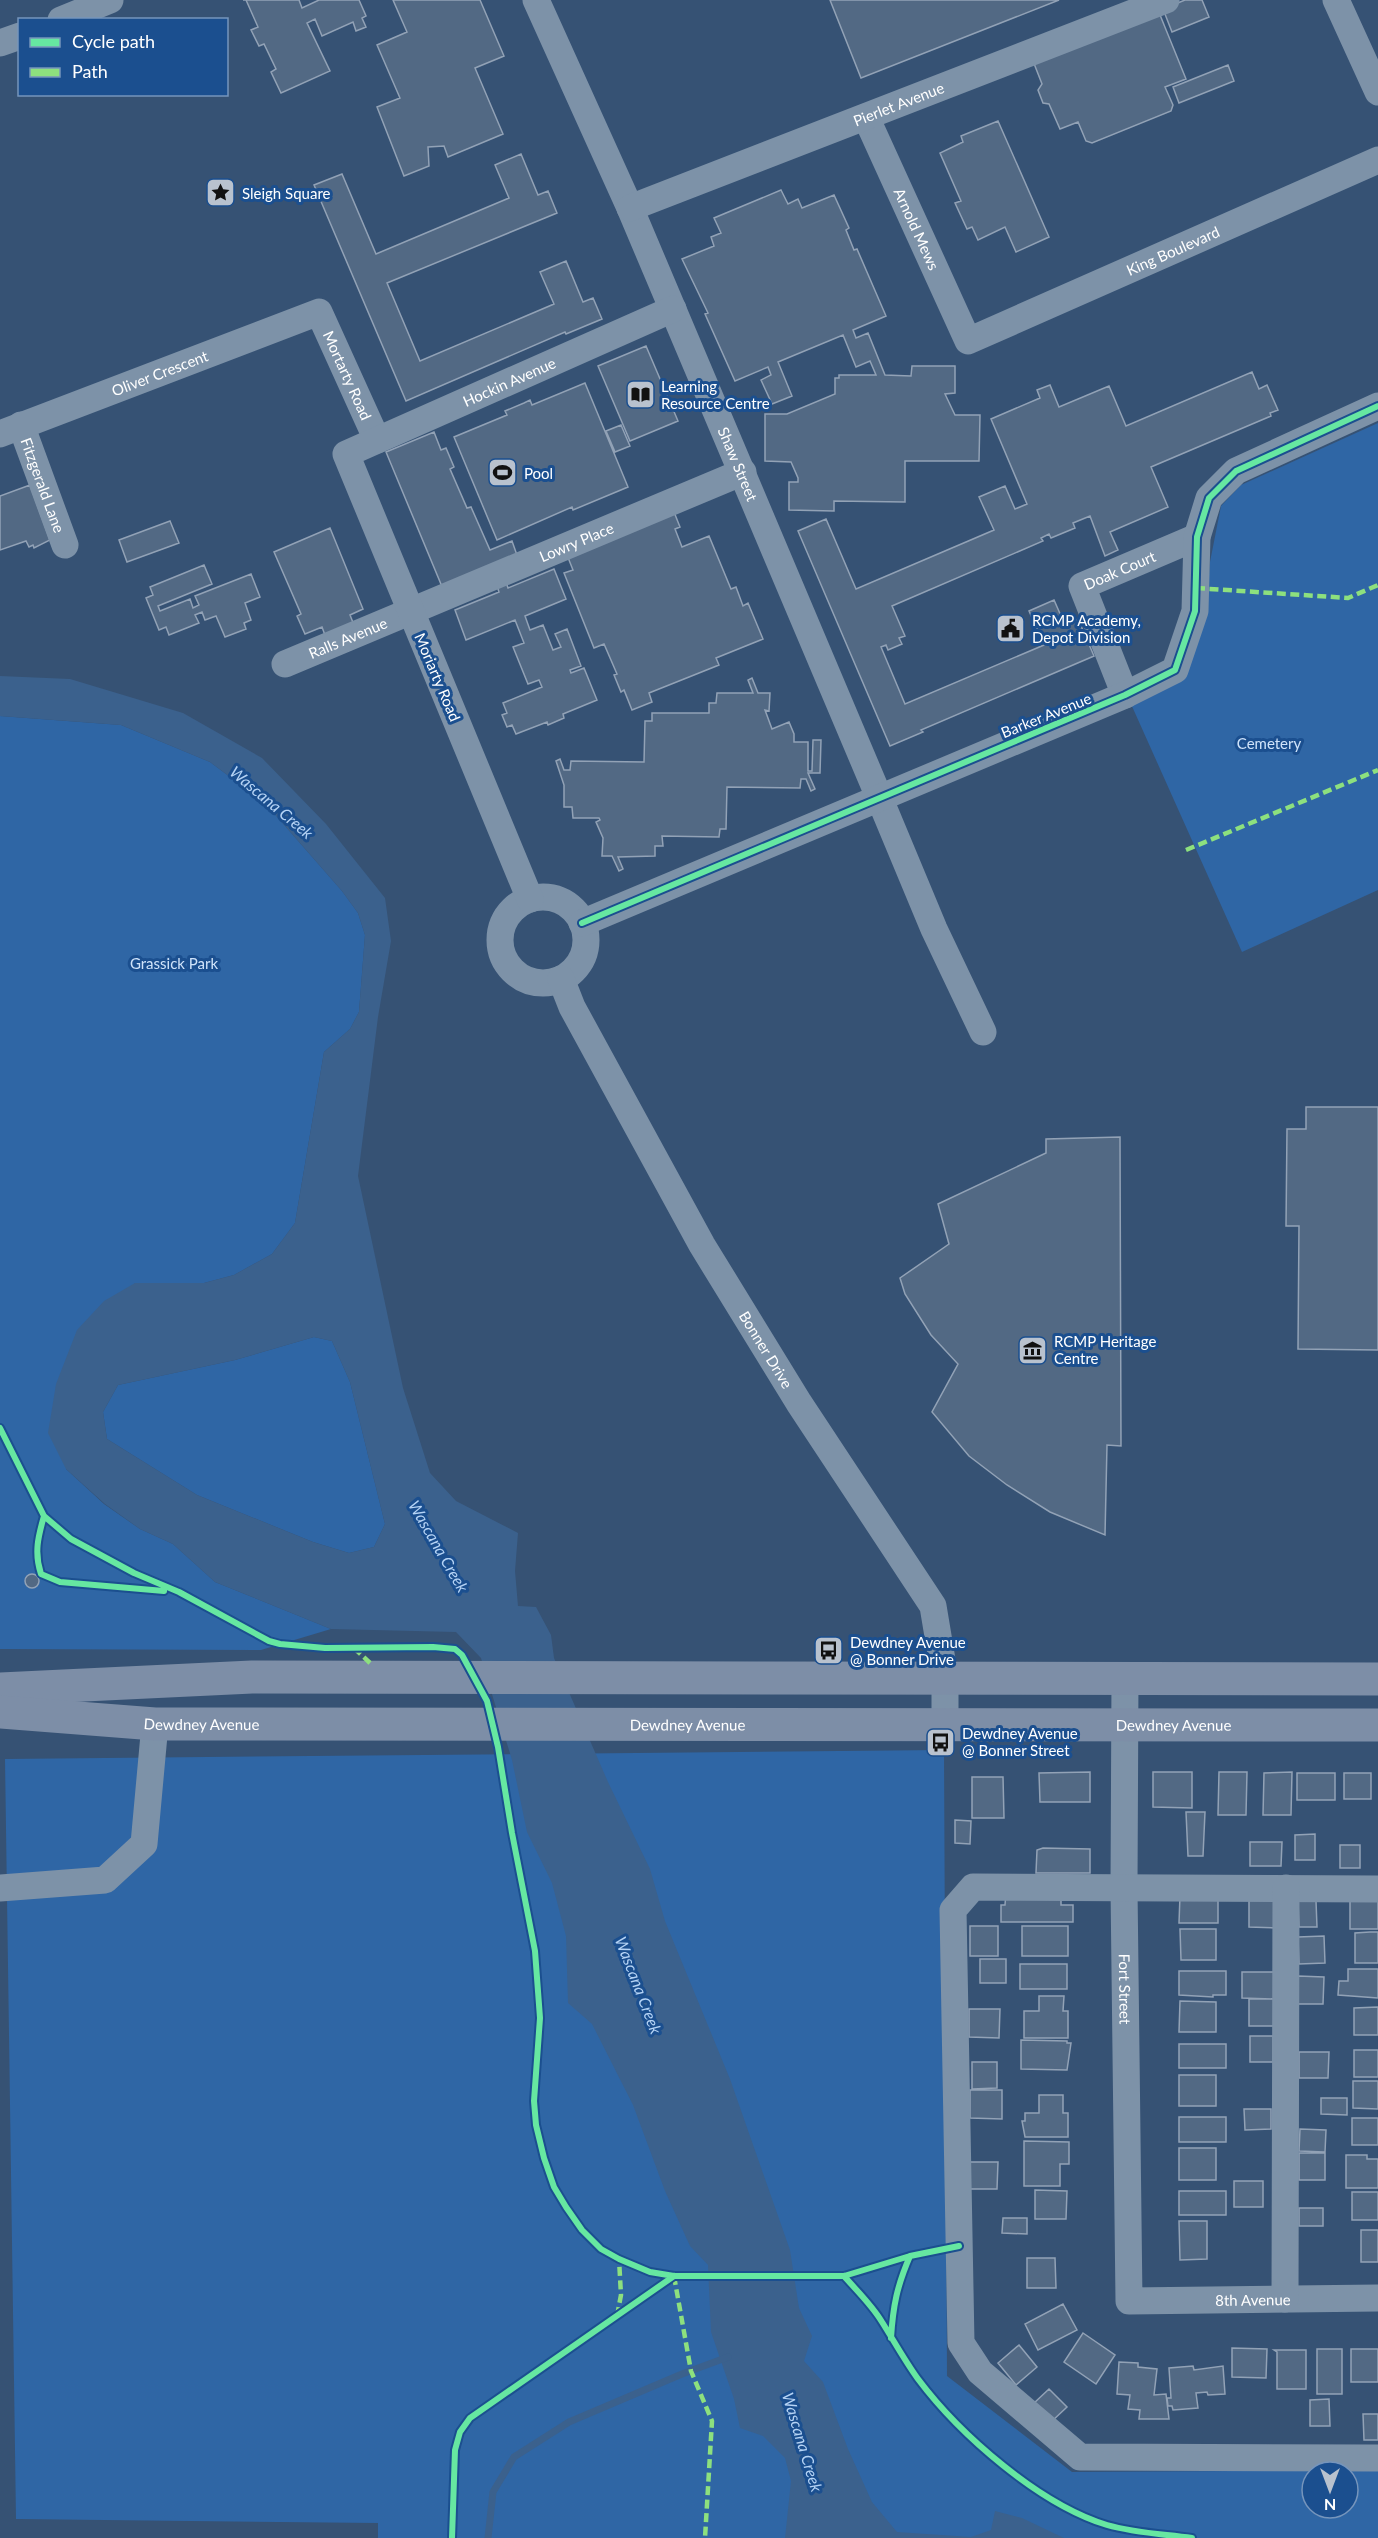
<svg xmlns="http://www.w3.org/2000/svg" width="1378" height="2538" font-family="Lato,sans-serif">
  <style>
    .green { fill: #2f66a5; fill-rule: evenodd }
    .water { fill: #3b618d; fill-rule: evenodd }
    .lines { fill: none; stroke-linecap: round; stroke-linejoin: round }
    .stream { stroke: #3b618d; stroke-width: 7 }
    .building { fill: #526984; stroke: #92a2b6; stroke-width: 1.5 }
    .minor { stroke: #7d92a8; stroke-width: 27 }
    .major { stroke: #7d8ea7; stroke-width: 33 }
    .quiet { stroke: #8de07e; stroke-width: 4.5; stroke-dasharray: 9 4.5; stroke-linecap: butt }
    .cycleway-casing { stroke: #1b4f8f; stroke-width: 10 }
    .cycleway { stroke: #66e7a1; stroke-width: 6 }
    .labels { text-anchor: middle; dominant-baseline: central; stroke-width: 6; stroke-linejoin: round; paint-order: stroke }
    .street-label { font-size: 15px; fill: #fff; stroke: #1b4f8f }
    .poi-label { font-size: 15px; fill: #fff; stroke: #1b4f8f; text-anchor: start }
    .park-label { font-size: 15px; fill: #cfe3fa; stroke: #1b4f8f }
    .water-label { font-size: 16px; font-style: italic; fill: #b5d3f5; stroke: #1b4f8f }
  </style>
  <rect width="100%" height="100%" fill="#365274"/>
  <path class="green" d="M1378,423V890L1242,952L1131,704L1189,668L1207,601L1210,562L1221,506L1241,485Z
    M0,716L121,725L210,762L265,803L342,891L358,913L365,935L359,1012L350,1029L324,1052L295,1223L272,1254L234,1275L204,1283H135L66,1469L104,1504L140,1529L173,1544L215,1582L331,1629L261,1650L0,1649Z
    M314,1337L332,1341L350,1382L385,1524L374,1547L349,1553L313,1542L197,1495L107,1439L103,1412L118,1385L235,1360Z
    M944,1750L947,2376L1072,2472L1378,2470V2538H378V2523L16,2519L5,1759ZM1312,2472H1348V2508H1312Z"/>
  <path class="water" d="M0,676L70,679L183,713L262,758L326,824L385,898L391,941L378,1017L358,1176L403,1388L430,1473L456,1501L518,1533L515,1571L518,1606L536,1607L551,1635L554,1658L608,1782L650,1869L665,1921L730,2079L790,2250L799,2308L812,2336L804,2361L823,2382L848,2449L872,2502L897,2532L971,2537L991,2530L995,2511L1022,2518L1064,2538H785L791,2481L785,2458L763,2436L740,2428L734,2399L711,2332L708,2265L690,2246L665,2191L633,2105L592,2024L568,2003L566,1936L552,1883L527,1832L512,1760L481,1658L456,1632L331,1629L215,1582L173,1544L140,1529L105,1504L66,1469L48,1433L56,1384L77,1330L104,1301L135,1283H204L234,1275L272,1254L295,1223L324,1052L350,1029L359,1012L365,935L358,913L342,891L265,803L210,762L121,725L0,716ZM314,1337L332,1341L350,1382L385,1524L374,1547L349,1553L313,1542L197,1495L107,1439L103,1412L118,1385L235,1360Z"/>
  <g class="lines">
    <path class="stream" d="M488,2538L493,2492L514,2457L569,2422L682,2374L728,2357"/>
  </g>
  <path class="building" d="M243,0H299L302,8L319,0H359L366,16L362,18L366,27L356,31L353,22L322,36L315,19L307,23L330,71L281,93L271,72L276,69L264,44L259,46L251,30L258,27L246,0Z
    M393,0H480L504,56L475,68L503,134L448,157L444,146L428,147L429,166L404,176L377,107L400,98L377,45L407,32Z
    M830,0H1059L861,78Z
    M1185,0H1202L1209,17L1172,32L1163,9Z
    M1158,10L1186,79L1165,87L1173,105L1171,111L1092,143L1086,141L1078,122L1060,129L1049,104L1043,103L1038,90L1042,84L1033,61Z
    M1228,65L1234,81L1179,103L1173,87Z
    M998,121L1049,237L1016,252L1005,227L978,240L972,227L967,229L955,203L961,201L940,153L963,142L961,136Z
    M521,154L538,195L548,191L557,213L387,283L420,361L554,304L540,272L566,261L583,302L593,298L602,319L566,334L565,332L406,401L314,185L342,174L376,254L509,198L495,165Z
    M781,190L788,204L798,199L802,208L834,195L849,228L846,230L854,250L857,249L886,316L853,330L856,338L868,333L885,375L911,376L912,366H955V393L945,394L955,415H980L979,461H905V502L834,501V511L789,510V482H798V478L791,462L765,461V414H787L835,394V378H839V375H876L870,361L856,367L843,335L778,362L792,396L772,404L761,380L771,375L768,367L735,381L705,314L708,313L682,259L714,246L711,237L721,233L714,218Z
    M646,346L678,421L630,441L598,366Z
    M1252,372L1259,389L1267,385L1278,410L1270,413L1271,416L1151,467L1168,507L1110,532L1118,550L1105,556L1090,516L1073,523L1075,528L1051,538L1049,534L1041,538L1043,541L892,606L905,636L899,638L902,644L888,650L886,645L881,647L905,704L1044,645L1029,611L1054,600L1065,625L1078,619L1094,656L921,730L923,732L890,746L798,531L826,519L856,589L994,530L979,497L1005,486L1015,509L1027,504L991,419L1040,398L1037,390L1050,385L1059,407L1109,386L1126,426Z
    M585,383L628,487L573,510L572,507L497,540L454,437L507,415L505,411L524,403L530,400L532,405Z
    M621,425L630,446L615,452L606,431Z
    M434,432L441,450L446,448L454,467L450,469L467,508L471,507L490,550L512,541L518,558L443,589L386,452Z
    M30,485L50,540L34,548L33,545L29,547L26,541L0,550V496Z
    M672,507L680,527L675,529L682,547L709,536L731,589L736,587L743,606L748,603L763,639L716,658L719,665L649,693L652,702L632,710L624,690L621,692L614,675L617,674L604,644L594,648L564,573L573,570L565,550Z
    M170,521L179,543L127,562L119,540Z
    M330,528L363,609L350,615L354,625L326,638L322,627L305,634L297,616L301,614L274,552Z
    M204,565L212,584L158,606L160,611L190,599L193,608L199,605L195,596L251,574L260,597L245,603L251,620L244,623L246,629L225,637L216,616L205,620L202,612L195,615L199,623L169,635L166,627L159,630L146,598L153,595L150,587Z
    M554,569L566,599L525,616L530,630L543,625L553,650L561,647L555,634L567,629L581,666L570,670L571,673L584,668L597,700L563,714L564,718L548,725L547,722L516,734L512,725L507,727L502,715L507,713L503,703L542,687L539,680L528,684L513,647L524,643L515,620L466,640L455,610L499,592L497,586L506,582L508,588Z
    M752,678L758,693H770L769,711L765,710L772,729L789,722L794,734V742H808V771H812L813,740H821L820,773H808L815,789L811,791L806,779H801L800,788L727,787L726,829H720L719,837L662,836L663,846H655V856L618,857L623,869L619,871L612,856H602L603,838L596,822L600,820L599,818H573L572,807H564V785L556,761L560,759L564,770H570L571,761L644,762L645,721H652V713H709V703H716L717,693H753L748,680Z
    M1306,1107H1378V1350L1298,1349L1299,1226H1286L1287,1129H1306Z
    M1120,1137L1121,1446L1107,1445L1105,1535L1050,1512L1007,1485L969,1456L932,1412L958,1364L931,1335L905,1294L900,1278L949,1244L938,1204L1046,1153V1139Z
    M25 1581a7 7 0 1 1 14 0a7 7 0 1 1-14 0Z
    M1090,1772V1802H1040L1039,1773Z
    M1153,1772H1192V1808L1153,1807Z
    M1219,1772H1247L1246,1815H1218Z
    M1292,1772L1291,1815H1263L1264,1773Z
    M1297,1773H1335V1800H1297Z
    M1344,1773H1371V1799H1344Z
    M972,1777H1003L1004,1818H972Z
    M1186,1812H1205L1203,1856H1188Z
    M955,1820L971,1821L970,1844L955,1843Z
    M1315,1834V1860H1295V1835Z
    M1250,1842H1282L1281,1866H1250Z
    M1340,1845H1360V1868H1340Z
    M1043,1848L1090,1849V1873H1036L1037,1850Z
    M1006,1892H1061V1905H1073V1922H1001V1905H1005Z
    M1249,1895H1280V1928L1249,1927Z
    M1180,1896H1218V1923H1179Z
    M1350,1896H1378V1929H1350Z
    M1298,1901H1316L1317,1927H1299Z
    M970,1926H998V1956H970Z
    M1022,1926H1068V1956H1022Z
    M1180,1929H1216V1960H1181Z
    M1370,1932H1378V1963H1355V1933Z
    M1324,1936L1325,1963L1299,1964L1298,1937Z
    M980,1959H1006V1983H980Z
    M1020,1964H1067V1989H1020Z
    M1348,1969H1378V1998L1338,1995L1339,1981H1348Z
    M1179,1971H1226V1995H1213V1997L1179,1995Z
    M1242,1972H1275V1999L1242,1998Z
    M1298,1976L1324,1977L1323,2004H1298Z
    M1039,1996H1064L1063,2011H1068V2038H1024V2011H1039Z
    M1249,1999H1278L1277,2026H1249Z
    M1180,2001L1216,2002V2032H1179Z
    M1378,2007V2035H1354V2008Z
    M969,2009H1000L999,2038L969,2037Z
    M1250,2036H1273V2062H1250Z
    M1021,2040L1067,2041V2043H1071L1067,2070L1021,2069Z
    M1179,2044H1226V2068H1179Z
    M1354,2050H1378V2077H1354Z
    M1299,2052H1329L1328,2078H1299Z
    M972,2062H997V2088L972,2089Z
    M1179,2075H1216V2106H1179Z
    M1353,2081H1378V2109L1353,2108Z
    M970,2090H1002V2119L970,2118Z
    M1039,2095H1063V2113H1068V2137H1025L1022,2121H1025V2113H1039Z
    M1321,2098H1347V2115L1321,2114Z
    M1244,2109H1271V2129L1245,2130Z
    M1179,2117H1226V2142H1179Z
    M1352,2118H1378V2145H1352Z
    M1300,2129L1326,2130L1325,2152L1299,2151Z
    M1024,2141L1069,2142V2164H1060V2186H1024Z
    M1179,2148H1216V2180H1179Z
    M1299,2153H1325V2180H1299Z
    M1346,2155H1367V2159H1378V2188H1346Z
    M969,2162H998L997,2189H969Z
    M1234,2181H1263V2207H1234Z
    M1035,2190L1067,2191L1066,2219H1035Z
    M1179,2191H1226V2215H1179Z
    M1352,2192H1378V2220H1352Z
    M1299,2208H1323V2226H1299Z
    M1003,2218H1027V2234L1002,2233Z
    M1179,2221H1207V2259L1180,2260Z
    M1361,2230H1378V2262H1361Z
    M1027,2258H1055L1056,2288H1027Z
    M1063,2304L1077,2330L1038,2350L1025,2324Z
    M1083,2333L1115,2355L1096,2384L1064,2362Z
    M1019,2345L1037,2367L1016,2385L998,2363Z
    M1232,2348L1267,2349L1266,2378L1232,2377Z
    M1317,2349H1342V2394H1317Z
    M1351,2349H1378V2382H1351Z
    M1274,2350H1306V2389H1277V2352Z
    M1119,2362L1138,2363V2367L1157,2369L1154,2395L1166,2394L1169,2419H1139L1140,2410L1128,2409L1130,2395L1117,2394Z
    M1193,2366L1194,2370L1223,2366L1225,2394L1208,2395L1207,2392L1196,2393L1198,2408L1173,2410L1172,2406H1168L1167,2398H1171L1169,2368Z
    M1049,2389L1067,2407L1051,2422L1033,2404Z
    M1329,2399L1330,2426H1310V2400Z
    M1363,2414H1378V2440H1364Z"/>
  <g class="lines">
    <g class="minor">
      <path id="s1" d="M536,0L630,208L879,797L934,929L983,1032"/>
      <path d="M1336,0L1378,92"/>
      <path d="M61,20L110,0"/>
      <path d="M0,43L20,36"/>
      <path id="s2" d="M866,117L968,341L1378,160"/>
      <path id="s3" d="M630,208L1166,0"/>
      <path id="s4" d="M21,425L65,545"/>
      <path id="s5" d="M0,434L319,312L377,440"/>
      <path id="s6" d="M285,664L743,472"/>
      <path id="s7" d="M1125,695L1082,586L1197,537"/>
      <circle cx="543" cy="940" r="43"/>
      <path id="s8" d="M530,899L346,454L673,309"/>
      <path d="M582,923L1125,695L1175,670L1195,611L1197,537L1209,498L1236,471L1378,406"/>
      <path id="s9" d="M561,979L572,1007L702,1245L799,1403L933,1606L945,1678V1725"/>
      <path id="s10" d="M1125,1677L1124,1888L1129,2301L1378,2298"/>
      <path d="M0,1888L105,1880L144,1844L155,1724"/>
      <path d="M1378,1889L973,1887L953,1910L961,2343L980,2372L1080,2457L1378,2458"/>
      <path d="M1285,2299L1286,1888"/>
    </g>
    <g class="major">
      <path d="M0,1689L252,1677L1378,1679"/>
      <path id="s11" d="M0,1712L155,1724L1378,1725"/>
    </g>
    <path class="quiet" d="M1196,588L1348,598L1378,585
      M1186,850L1378,770
      M354,1648L370,1663
      M674,2276L691,2371L712,2421L705,2538
      M617,2316L621,2295L619,2259"/>
    <defs>
      <path id="cycleway" d="M582,923L1125,695L1175,670L1195,611L1197,537L1209,498L1236,471L1378,406
        M0,1428L44,1516L71,1539L134,1573L179,1592L269,1641L280,1644L325,1648L433,1647L455,1649L462,1655L487,1701L498,1747L512,1833L535,1951L540,2018L534,2101L536,2125L544,2158L554,2187L566,2207L582,2230L601,2249L619,2259L650,2272L674,2276H844L910,2256
        M44,1516C38,1537 34,1553 41,1574L60,1582L164,1591
        M844,2276C857,2291 872,2305 882,2322C894,2341 905,2361 918,2379C960,2435 1039,2504 1107,2525C1135,2533 1163,2534 1192,2538
        M891,2338C893,2306 897,2286 910,2256L959,2246
        M452,2538L455,2450L460,2432L470,2418L674,2276"/>
    </defs>
    <use href="#cycleway" class="cycleway-casing"/>
    <use href="#cycleway" class="cycleway"/>
  </g>
  <defs>
    <symbol id="sight-square" viewBox="-11 -11 22 22"><rect x="-9" y="-9" width="18" height="18" rx="4" fill="#b9c2ce" stroke="#1b4f8f"/><path d="M0-6L1.8-2.2L6-1.7L2.9 1.2L3.7 5.4L0 3.3L-3.7 5.4L-2.9 1.2L-6-1.7L-1.8-2.2Z" fill="#111"/></symbol>
    <symbol id="library-square" viewBox="-11 -11 22 22"><rect x="-9" y="-9" width="18" height="18" rx="4" fill="#b9c2ce" stroke="#1b4f8f"/><path d="M-6-4Q-3-5.5-.7-3.5V5Q-3 3-6 4ZM6-4Q3-5.5 .7-3.5V5Q3 3 6 4Z" fill="#111"/></symbol>
    <symbol id="stadium-square" viewBox="-11 -11 22 22"><rect x="-9" y="-9" width="18" height="18" rx="4" fill="#b9c2ce" stroke="#1b4f8f"/><path d="M0-5a6.5 5 0 1 0 0 10a6.5 5 0 1 0 0-10ZM-3.5-1.8h7v3.6h-7Z" fill="#111"/></symbol>
    <symbol id="civic-square" viewBox="-11 -11 22 22"><rect x="-9" y="-9" width="18" height="18" rx="4" fill="#b9c2ce" stroke="#1b4f8f"/><path d="M-.6-6.5H3V-4.5H.6V-3L4-1V1h2V6H-6V1h2V-1L-.6-3ZM-1.2 2.5V6h2.4V2.5Z" fill="#111"/></symbol>
    <symbol id="museum-square" viewBox="-11 -11 22 22"><rect x="-9" y="-9" width="18" height="18" rx="4" fill="#b9c2ce" stroke="#1b4f8f"/><path d="M0-6L6-3V-2H-6V-3ZM-5-1h2V3h-2ZM-1-1h2V3h-2ZM3-1h2V3H3ZM-6 4H6V6H-6Z" fill="#111"/></symbol>
    <symbol id="bus-square" viewBox="-11 -11 22 22"><rect x="-9" y="-9" width="18" height="18" rx="4" fill="#b9c2ce" stroke="#1b4f8f"/><path d="M-5-6H5V4H4V6H2V4H-2V6H-4V4H-5ZM-3.5-4V0h7V-4ZM-3.5 1.2v1.5H-2V1.2ZM2 1.2v1.5H3.5V1.2Z" fill="#111"/></symbol>
  </defs>
  <g fill-rule="evenodd">
    <use href="#sight-square" x="204" y="176" width="33" height="33"/>
    <use href="#library-square" x="624" y="378" width="33" height="33"/>
    <use href="#stadium-square" x="486" y="456" width="33" height="33"/>
    <use href="#civic-square" x="994" y="612" width="33" height="33"/>
    <use href="#museum-square" x="1016" y="1334" width="33" height="33"/>
    <use href="#bus-square" x="812" y="1634" width="33" height="33"/>
    <use href="#bus-square" x="924" y="1726" width="33" height="33"/>
  </g>
  <g class="labels">
    <g class="street-label">
      <text stroke="none"><textPath href="#s3" startOffset="288">Pierlet Avenue</textPath></text>
      <text stroke="none"><textPath href="#s2" startOffset="123">Arnold Mews</textPath></text>
      <text stroke="none"><textPath href="#s2" startOffset="470">King Boulevard</textPath></text>
      <text stroke="none"><textPath href="#s5" startOffset="171">Oliver Crescent</textPath></text>
      <text stroke="none"><textPath href="#s5" startOffset="411">Mortarty Road</textPath></text>
      <text stroke="none"><textPath href="#s8" startOffset="660">Hockin Avenue</textPath></text>
      <text stroke="none"><textPath href="#s1" startOffset="506">Shaw Street</textPath></text>
      <text stroke="none"><textPath href="#s4" startOffset="64">Fitzgerald Lane</textPath></text>
      <text stroke="none"><textPath href="#s6" startOffset="316">Lowry Place</textPath></text>
      <text stroke="none"><textPath href="#s7" startOffset="158">Doak Court</textPath></text>
      <text stroke="none"><textPath href="#s6" startOffset="68">Ralls Avenue</textPath></text>
      <text transform="translate(438 677) rotate(67)">Moriarty Road</text>
      <text transform="translate(1046 715) rotate(-22)">Barker Avenue</text>
      <text stroke="none"><textPath href="#s9" startOffset="424">Bonner Drive</textPath></text>
      <text stroke="none"><textPath href="#s11" startOffset="202">Dewdney Avenue</textPath></text>
      <text stroke="none"><textPath href="#s11" startOffset="688">Dewdney Avenue</textPath></text>
      <text stroke="none"><textPath href="#s11" startOffset="1174">Dewdney Avenue</textPath></text>
      <text stroke="none"><textPath href="#s10" startOffset="312">Fort Street</textPath></text>
      <text stroke="none"><textPath href="#s10" startOffset="748">8th Avenue</textPath></text>
    </g>
    <g class="poi-label">
      <text x="242" y="193">Sleigh Square</text>
      <text x="661" y="386">Learning<tspan x="661" dy="17">Resource Centre</tspan></text>
      <text x="524" y="473">Pool</text>
      <text x="1032" y="620">RCMP Academy,<tspan x="1032" dy="17">Depot Division</tspan></text>
      <text x="1054" y="1341">RCMP Heritage<tspan x="1054" dy="17">Centre</tspan></text>
      <text x="850" y="1642">Dewdney Avenue<tspan x="850" dy="17">@ Bonner Drive</tspan></text>
      <text x="962" y="1733">Dewdney Avenue<tspan x="962" dy="17">@ Bonner Street</tspan></text>
    </g>
    <g class="park-label">
      <text x="1269" y="743">Cemetery</text>
      <text x="174" y="963">Grassick Park</text>
    </g>
    <g class="water-label">
      <text transform="translate(272 802) rotate(40)">Wascana Creek</text>
      <text transform="translate(439 1546) rotate(60)">Wascana Creek</text>
      <text transform="translate(639 1985) rotate(69)">Wascana Creek</text>
      <text transform="translate(803 2442) rotate(73)">Wascana Creek</text>
    </g>
  </g>
  <rect x="18" y="18" width="210" height="78" fill="#1b4f8f" stroke="#7695bc" stroke-width="1.5"/>
  <rect x="30" y="38" width="30" height="9" fill="#66e7a1" stroke="#7695bc" stroke-width="1.5"/>
  <text x="72" y="48" font-size="18" fill="#ffffff">Cycle path</text>
  <rect x="30" y="68" width="30" height="9" fill="#8de07e" stroke="#7695bc" stroke-width="1.5"/>
  <text x="72" y="78" font-size="18" fill="#ffffff">Path</text>
  <g transform="translate(1330 2490) rotate(180)"><circle r="28" fill="#1b4f8f" stroke="#7695bc" stroke-width="1.5"/>
  <path d="M0-4.5L10 22L0 15L-10 22Z" fill="#b9c2ce"/>
  <text y="-9" font-size="16" font-weight="bold" text-anchor="middle" fill="#ffffff">N</text>
  </g>
</svg>
